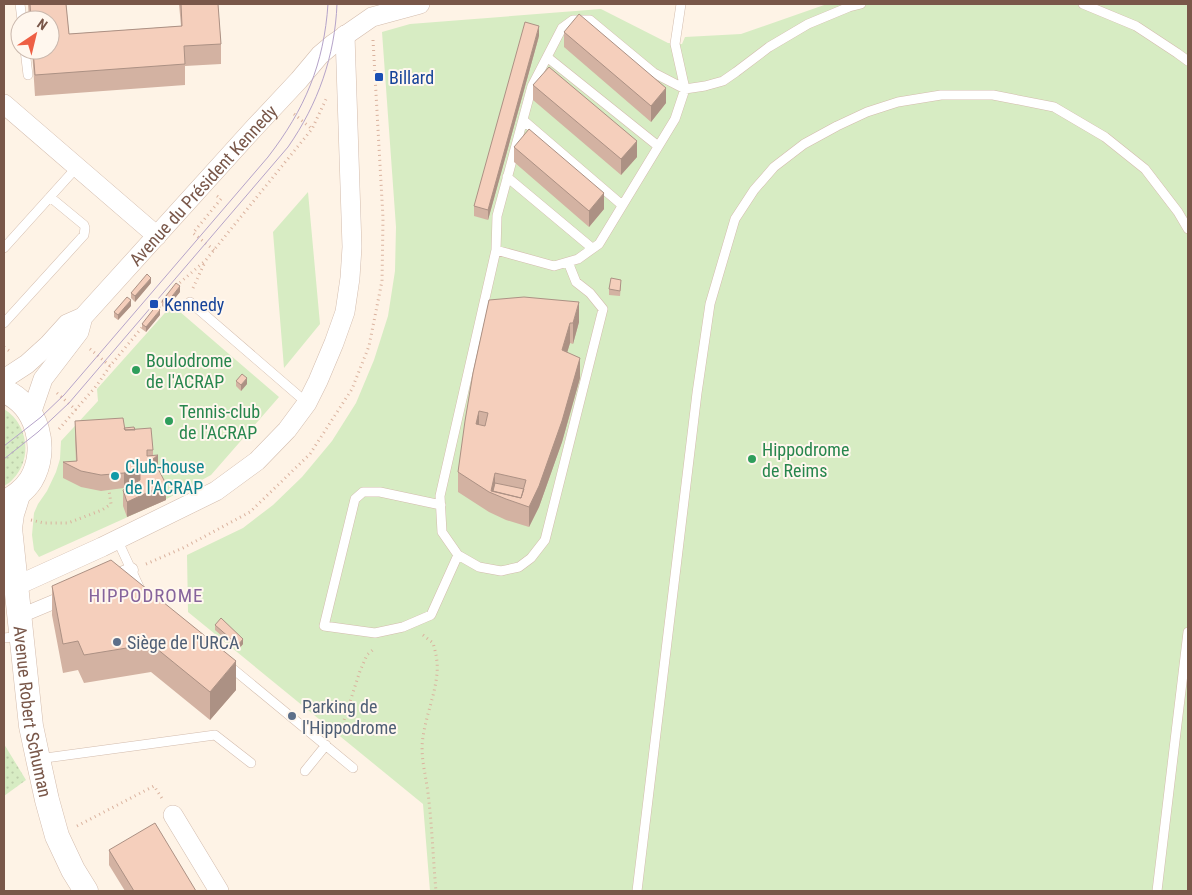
<svg xmlns="http://www.w3.org/2000/svg" width="1192" height="895" font-family="'Roboto Condensed',sans-serif">
  <style>
    .grass { fill: url(#grass-dots) }
    .garden { fill: #d7ecc3 }
    .lines { fill: none; stroke-linecap: round; stroke-linejoin: round }
    .service-casing { stroke: #d3bcad; stroke-width: 10 }
    .pedestrian-casing { stroke: #d3bcad; stroke-width: 15 }
    .minor-casing { stroke: #d3bcad; stroke-width: 20 }
    .tertiary-casing { stroke: #d3bcad; stroke-width: 25 }
    .path { stroke: #dab29e; stroke-width: 3; stroke-dasharray: 1 4; stroke-linecap: butt }
    .service { stroke: #fff; stroke-width: 9 }
    .pedestrian { stroke: #fff; stroke-width: 14 }
    .minor { stroke: #fff; stroke-width: 19 }
    .tertiary { stroke: #fff; stroke-width: 24 }
    .tram { stroke: #b5a3c9; stroke-width: 1 }
    .wall { fill: #d3b2a2 }
    .shaded-wall { fill: #ac9184 }
    .building { fill: #f5cfbc; stroke: #ac9184; fill-rule: evenodd }
    .transit-dot { fill: #1a4fb4; stroke: #fff7ee; stroke-width: 2 }
    .leisure-dot { fill: #2e9e5b; stroke: #fff7ee; stroke-width: 2 }
    .culture-dot { fill: #0f9aa8; stroke: #fff7ee; stroke-width: 2 }
    .service-dot { fill: #5c6f8a; stroke: #fff7ee; stroke-width: 2 }
    .labels { text-anchor: middle; dominant-baseline: central; stroke-width: 4; stroke-linejoin: round; paint-order: stroke }
    .transit-label { font-size: 18px; fill: #164399; stroke: #fff7ee; text-anchor: start }
    .street-label { font-size: 18px; fill: #795749; stroke: #fff7ee }
    .leisure-label { font-size: 18px; fill: #27864d; stroke: #fff7ee; text-anchor: start }
    .culture-label { font-size: 18px; fill: #0d838f; stroke: #fff7ee; text-anchor: start }
    .service-label { font-size: 18px; fill: #4e5e75; stroke: #fff7ee; text-anchor: start }
    .neighbourhood-label { font-size: 19px; letter-spacing: 1px; fill: #86649c; stroke: #fff7ee }
  </style>
  <defs>
    <pattern id="grass-dots" width="8" height="8" patternUnits="userSpaceOnUse" patternTransform="scale(1.25)"><rect width="8" height="8" fill="#d7ecc3"/><path d="M2 2h.1M6 6h.1" fill="none" stroke="#bccca9" stroke-width="1.8" stroke-linecap="round"/></pattern>
  </defs>
  <rect width="100%" height="100%" fill="#fef3e6"/>
  <path class="grass" d="M4,409C28,424 33,458 13,479C11,482 7,484 4,486Z
    M4,744L26,780L4,796Z"/>
  <path class="garden" d="M827,4H1188V891H430L423,804L188,612L187,555L243,528L273,505L302,477L332,441L356,403L374,360L388,316L395,271L396,227L382,32L410,24L601,9L668,43L682,44L685,37L741,34Z
    M308,192L320,324L284,368L273,232Z
    M172,305L279,397L211,475L161,502L39,557L34,550L32,535L34,513L38,504L47,491L56,472L60,459L61,441L98,401L97,389Z"/>
  <g class="lines">
    <defs>
      <path id="service" d="M20,4L22,20
        M1083,4L1136,26L1177,53L1188,61
        M25,50L28,75
        M547,57L658,146
        M523,120L622,205
        M507,177L592,248
        M4,248L77,167
        M496,250L497,216L532,86L562,28L573,20H590L654,73L685,89L705,86L723,81L736,72L769,47L808,24L849,7L861,4
        M568,262L576,282L590,293L603,309L545,540L531,558L519,567L501,571L479,567L458,555L442,532L440,496L496,250L554,266L578,259L599,244L675,119L685,89L675,44L681,4
        M190,302L307,403
        M4,323L84,235L85,228L84,225L50,197
        M441,505L380,492H363L355,499L324,626L375,633L403,627L431,615L458,555
        M117,539L140,589
        M4,638L21,636
        M227,664L353,768
        M38,759L215,735L251,763
        M305,771L326,745
        M637,891L697,393L710,304L735,219L754,190L774,167L804,144L837,126L867,112L898,102L941,95H993L1054,107L1105,137L1145,169L1178,212L1188,229
        M1157,891L1188,632"/>
      <path id="pedestrian" d="M109,579L131,570
        M20,616L68,596"/>
      <g id="minor">
        <path d="M4,104L157,236"/>
        <path d="M4,379L27,364L48,345L67,324L83,317"/>
        <path id="s1" d="M31,414L43,379L79,332L83,317L255,127L299,80L320,55L333,44L372,17L420,4"/>
        <path d="M16,586L102,547L216,491L257,461L287,430L307,403L318,381L334,343L345,312L350,278L352,247L345,35"/>
        <path d="M173,815L219,891"/>
      </g>
      <g id="tertiary">
        <path d="M4,391C38,405 49,450 31,480C24,491 14,497 4,503"/>
        <path id="s2" d="M18,495L12,514L10,528L31,726L38,759L47,800L57,836L73,870L86,891"/>
      </g>
    </defs>
    <use href="#service" class="service-casing"/>
    <use href="#pedestrian" class="pedestrian-casing"/>
    <use href="#minor" class="minor-casing"/>
    <use href="#tertiary" class="tertiary-casing"/>
    <path class="path" d="M294,114L312,129
      M214,250L193,233L221,199L217,196
      M176,286L205,261L214,250L312,129L327,97
      M193,288L205,262
      M156,311L164,300
      M4,347L11,352
      M90,349L110,366
      M57,393L76,410
      M59,429L97,385L110,366L144,325
      M31,520L44,523H68L102,510L111,504L109,490
      M146,564L183,548L250,512L310,454L352,389L369,346L382,281L383,218L373,40
      M423,635L433,643C436,653 438,663 437,673C435,698 423,722 422,747C422,763 426,777 428,793C432,825 433,858 436,891
      M336,736L345,727L344,720L360,671L367,655L375,648
      M77,826L154,786L163,800"/>
    <use href="#service" class="service"/>
    <use href="#pedestrian" class="pedestrian"/>
    <use href="#minor" class="minor"/>
    <use href="#tertiary" class="tertiary"/>
    <path class="tram" d="M4,446L41,417L64,395L268,157C305,109 324,64 328,4
      M4,459L38,432L69,403L288,147C318,104 335,56 337,4"/>
  </g>
  <path class="wall" d="M28,4H66L69,34L181,26L179,4H218L221,44V64L185,66V85L35,96L32,50H50V20H29Z
    M564,32L666,103L651,122L564,47Z
    M539,36L488,220L474,216V206Z
    M533,85L637,157L621,175L533,100Z
    M514,147L604,209L589,227L514,162Z
    M151,283L135,302L131,298V293Z
    M621,285L620,296L609,295V289Z
    M180,292L166,309L162,306V301Z
    M489,300L579,322L573,344L570,343L567,352L580,378L562,442L539,507L529,527L506,520L489,512L458,492V472Z
    M131,306L118,320L114,317V312Z
    M160,315L146,332L142,329V324Z
    M236,381L247,384L241,391L236,386Z
    M75,421L135,430L153,450V455L158,469L166,500L127,517L123,506V490L129,487L124,488L101,491L81,487L63,478V462L76,461L75,437Z
    M52,586L236,690L210,720L151,672L84,683L78,670L63,673L52,615Z
    M215,625L243,644L238,650L215,630Z
    M109,850L196,891H125L109,865Z"/>
  <path class="shaded-wall" d="M539,26V36L488,220V210Z
    M666,88V103L651,122V106Z
    M637,141V157L621,175V159Z
    M604,193V209L589,227V211Z
    M151,278V283L135,302V296Z
    M180,286V292L166,309V304Z
    M131,300V306L118,320V315Z
    M579,302V322L573,344V323Z
    M160,310V315L146,332V327Z
    M570,323V343L562,370V350Z
    M580,358V378L562,442L539,507L529,527V507Z
    M247,378V384L241,391V385Z
    M479,411V431L476,424Z
    M158,455V471L153,459Z
    M140,467V483L124,488V473Z
    M495,473V493L491,492Z
    M166,484V500L127,517V502Z
    M243,639V644L238,650V645Z
    M236,661V690L210,720V692Z"/>
  <path class="building" d="M30,4H66L69,34L182,26L181,4H218L221,44L184,46L185,64L35,75L33,50H50V20H31Z
    M579,14L666,88L651,106L564,32Z
    M525,22L539,26L488,210L474,206Z
    M549,67L637,141L621,159L533,85Z
    M529,129L604,193L589,211L514,147Z
    M147,274L151,278L135,296L131,293Z
    M611,278L621,280L620,291L609,289Z
    M176,283L180,286L166,304L162,301Z
    M127,297L131,300L118,315L114,312Z
    M524,297L579,302L573,323H570L562,350L580,358L562,421L539,486L529,507L506,499L489,492L458,472L465,421L473,373L489,300ZM479,411L488,413L485,426L476,424ZM495,473L526,480L521,498L491,491Z
    M156,306L160,310L146,327L142,324Z
    M242,374L247,378L241,385L236,381Z
    M123,418L125,430L151,428L153,450H147V456L158,455L153,459L166,484L127,502L123,490L140,480V467L124,473L101,475L81,471L63,462L77,461L75,421Z
    M134,427L135,430H125L124,428Z
    M495,483L524,489L521,498L493,491Z
    M111,560L236,661L210,692L151,644L84,655L78,641L63,644L52,586Z
    M221,618L243,639L238,645L215,625Z
    M155,823L196,891H134L109,850Z"/>
  <g class="transit-dot">
    <rect x="374" y="72" width="10" height="10" rx="2.5"/>
    <rect x="149" y="299" width="10" height="10" rx="2.5"/>
  </g>
  <g class="leisure-dot">
    <circle cx="136" cy="370" r="5"/>
    <circle cx="169" cy="421" r="5"/>
    <circle cx="752" cy="459" r="5"/>
  </g>
  <circle class="culture-dot" cx="115" cy="476" r="5"/>
  <g class="service-dot">
    <circle cx="117" cy="642" r="5"/>
    <circle cx="292" cy="716" r="5"/>
  </g>
  <g class="labels">
    <g class="transit-label">
      <text x="389" y="77">Billard</text>
      <text x="164" y="304">Kennedy</text>
    </g>
    <g class="street-label">
      <text stroke="none"><textPath href="#s1" startOffset="290">Avenue du Président Kennedy</textPath></text>
      <text stroke="none"><textPath href="#s2" startOffset="219">Avenue Robert Schuman</textPath></text>
    </g>
    <g class="leisure-label">
      <text x="146" y="360">Boulodrome<tspan x="146" dy="21">de l'ACRAP</tspan></text>
      <text x="179" y="411">Tennis-club<tspan x="179" dy="21">de l'ACRAP</tspan></text>
      <text x="762" y="449">Hippodrome<tspan x="762" dy="21">de Reims</tspan></text>
    </g>
    <g class="culture-label">
      <text x="125" y="466">Club-house<tspan x="125" dy="21">de l'ACRAP</tspan></text>
    </g>
    <g class="service-label">
      <text x="127" y="642">Siège de l'URCA</text>
      <text x="302" y="706">Parking de<tspan x="302" dy="21">l'Hippodrome</tspan></text>
    </g>
    <g class="neighbourhood-label">
      <text x="146" y="595">HIPPODROME</text>
    </g>
  </g>
  <rect width="1192" height="895" fill="none" stroke="#795749" stroke-width="10"/>
  <g transform="translate(35 35) rotate(35)"><circle r="24" fill="#fff7ee" stroke="#c9b7ac"/>
  <path d="M0-4L9 19L0 12L-9 19Z" fill="#ee5f44"/>
  <text y="-8" font-size="14" font-weight="bold" text-anchor="middle" fill="#795749">N</text>
  </g>
</svg>
